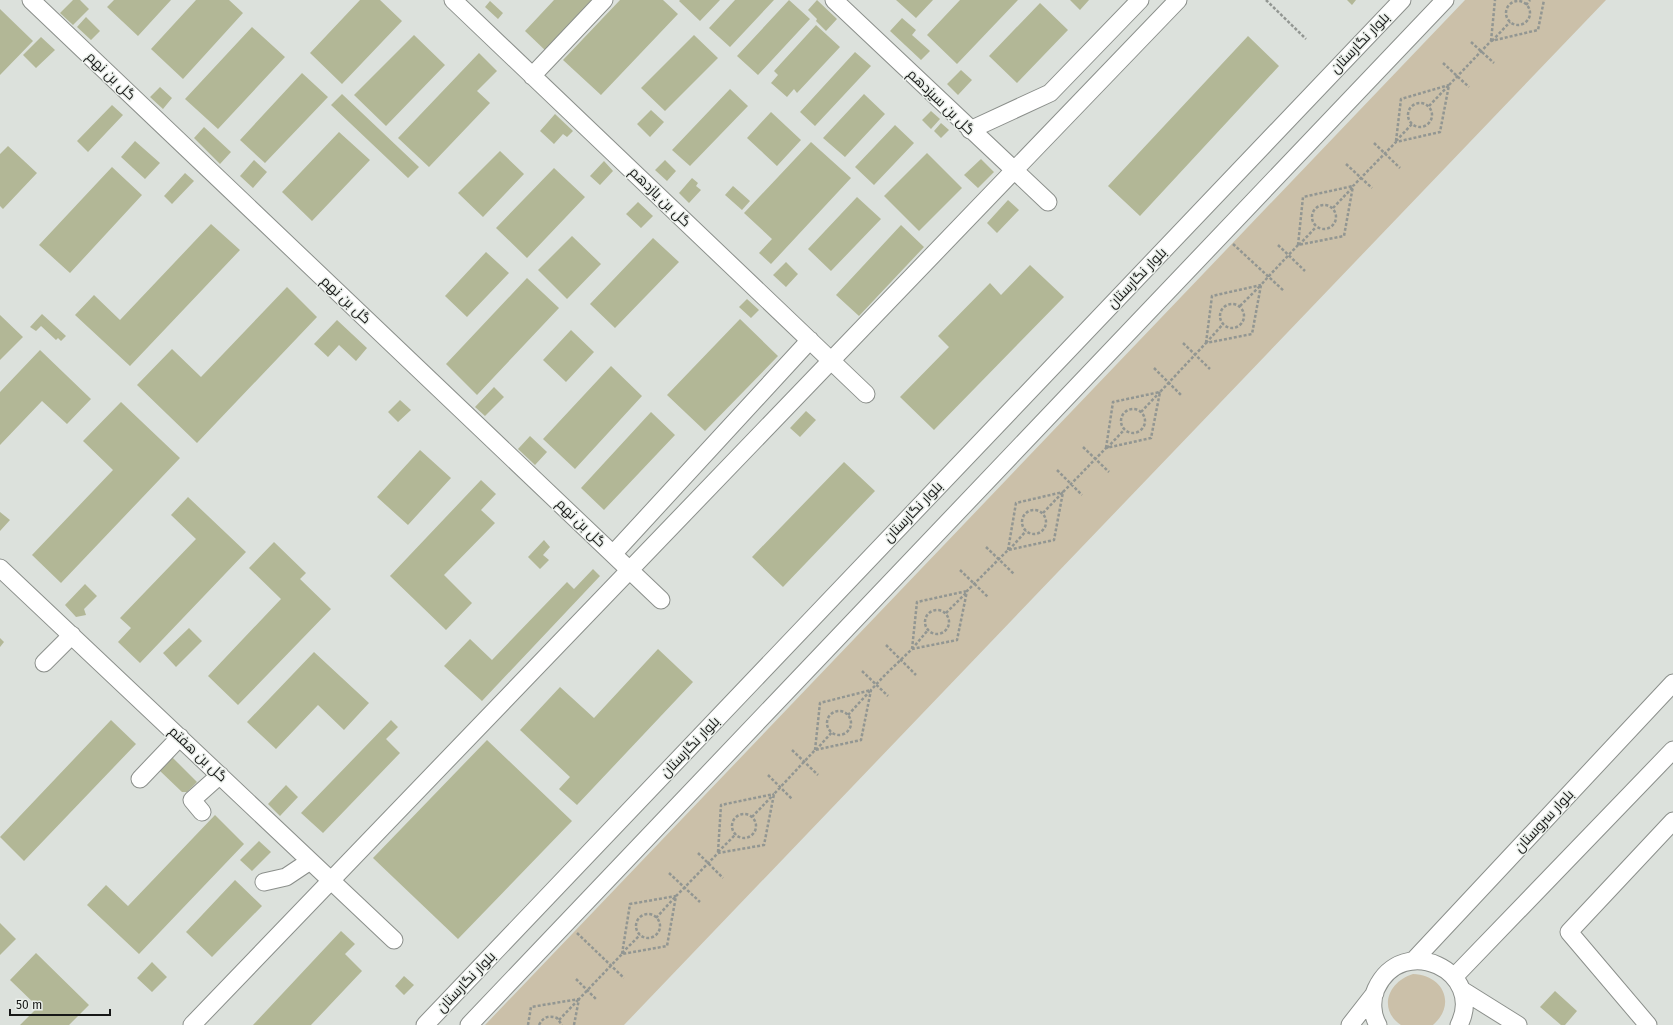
<svg xmlns="http://www.w3.org/2000/svg" width="1673" height="1025" font-family="'Fira Sans',Cairo,sans-serif">
  <style>
    .green { fill: #cbc0a9 }
    .building { fill: #b2b796 }
    .lines { fill: none; stroke-linecap: round; stroke-linejoin: round }
    .minor-casing { stroke: #8b8f8b; stroke-width: 19 }
    .path { stroke: #929692; stroke-width: 2.5; stroke-dasharray: 3 2; stroke-linecap: butt }
    .minor { stroke: #fff; stroke-width: 17 }
    .labels { text-anchor: middle; dominant-baseline: central; stroke-width: 3; stroke-linejoin: round; paint-order: stroke }
    .street-label { font-size: 14px; fill: #171817; stroke: #e9eee9 }
  </style>
  <rect width="100%" height="100%" fill="#dce1dc"/>
  <path class="green" d="M1465,0H1606L624,1025H485Z
    M1413,974C1443,975 1457,1004 1433,1025H1401C1377,1009 1389,981 1413,974Z"/>
  <path class="building" d="M73,0H80L89,9L73,25L60,13Z
    M114,0H171L138,36L107,7Z
    M196,0H229L243,13L183,79L151,49Z
    M360,0H380L402,21L342,84L310,53Z
    M554,0H597L548,53L525,31Z
    M620,0H663L678,14L601,95L563,60Z
    M680,0H720L700,21L679,1Z
    M735,0H774L730,47L709,28Z
    M789,0L810,19L758,75L737,56Z
    M817,0L837,19L826,31L816,21L817,19L808,10Z
    M896,0H933L916,18Z
    M960,0H1018L957,64L927,35Z
    M1070,0H1089L1080,10Z
    M1347,0H1356L1352,5Z
    M490,1L503,13L498,19L485,7Z
    M1040,3L1068,30L1017,83L989,56Z
    M0,9L33,41L0,75Z
    M86,17L100,31L91,40L77,27Z
    M902,18L916,30L912,35L930,51L921,60L890,31Z
    M816,25L840,47L797,93L794,89L787,97L771,83L778,75L774,71Z
    M252,27L285,57L218,129L185,99Z
    M414,35L445,65L386,126L354,95Z
    M694,35L718,58L665,111L641,88Z
    M1248,36L1279,66L1140,216L1108,186Z
    M41,37L55,50L36,68L23,55Z
    M855,52L871,66L815,126L800,112Z
    M479,53L497,71L477,91L490,103L429,167L398,138Z
    M961,70L972,80L958,95L947,84Z
    M302,73L328,97L265,163L240,140Z
    M160,87L172,98L163,109L150,97Z
    M730,89L748,106L690,166L672,150Z
    M342,94L419,167L408,178L331,105Z
    M864,94L885,114L845,157L823,138Z
    M112,105L123,115L88,152L77,141Z
    M651,110L664,122L650,137L637,124Z
    M931,111L940,119L931,129L922,120Z
    M771,112L801,140L777,166L747,138Z
    M555,114L573,131L567,137L563,134L554,144L540,131Z
    M941,123L949,130L941,138L934,131Z
    M895,125L914,143L874,185L855,167Z
    M204,127L231,152L220,164L194,138Z
    M339,132L370,160L312,221L282,192Z
    M135,141L160,163L145,179L121,157Z
    M811,142L851,178L771,264L759,253L772,239L744,213Z
    M8,146L37,173L3,209L0,206V154Z
    M500,151L524,174L483,217L458,193Z
    M927,153L962,188L919,231L884,196Z
    M981,159L994,172L978,188L964,175Z
    M254,160L267,172L253,188L240,176Z
    M665,160L676,171L667,181L655,170Z
    M604,161L613,171L600,185L590,176Z
    M112,167L142,195L70,273L39,245Z
    M554,168L585,197L527,258L496,228Z
    M185,173L194,181L172,204L164,196Z
    M692,178L698,183L696,186L701,190L689,203L679,193Z
    M733,186L750,201L742,210L725,195Z
    M857,197L881,219L831,271L808,249Z
    M1008,200L1019,210L997,233L987,223Z
    M638,202L653,216L641,228L626,214Z
    M211,224L240,250L130,366L75,315L94,295L120,320Z
    M901,225L924,247L859,316L836,295Z
    M572,236L601,264L567,299L538,270Z
    M653,238L679,262L615,328L590,304Z
    M486,252L509,273L467,317L445,296Z
    M786,262L798,274L786,287L773,275Z
    M1030,265L1064,297L934,430L900,397L949,347L938,336L990,283L1001,295Z
    M527,278L559,308L477,395L446,364Z
    M287,287L317,317L197,443L137,385L172,349L201,377Z
    M747,299L759,310L751,318L739,307Z
    M42,314L66,336L61,341L58,338L56,340L41,326L36,331L30,327Z
    M0,315L23,337L0,360Z
    M740,319L778,356L705,431L667,395Z
    M337,320L367,348L356,361L339,345L328,357L314,344Z
    M571,330L594,352L566,382L543,360Z
    M40,350L91,399L67,424L42,401L0,445V392Z
    M611,366L642,396L575,469L543,439Z
    M494,387L504,397L485,416L475,407Z
    M400,400L411,410L398,422L388,412Z
    M121,402L180,458L61,583L32,555L113,470L83,441Z
    M806,411L816,420L800,437L790,428Z
    M651,412L675,435L604,510L581,488Z
    M530,436L547,452L535,465L518,449Z
    M420,450L451,478L408,525L377,497Z
    M844,462L875,491L783,587L752,557Z
    M481,480L496,494L481,510L495,523L444,575L472,603L446,630L390,576Z
    M188,497L246,552L140,663L118,642L131,628L120,618L196,539L171,515Z
    M0,512L10,520L0,531Z
    M544,540L550,547L543,555L549,560L540,569L528,557Z
    M274,542L306,573L300,579L331,609L238,705L208,676L281,599L249,568Z
    M593,569L600,576L482,701L444,666L470,639L492,660L567,582L574,589Z
    M85,584L97,596L84,609L86,615L76,617L65,605Z
    M189,628L202,641L176,667L163,653Z
    M0,638L4,642L0,647Z
    M658,649L693,682L577,805L559,789L570,777L520,730L560,687L594,718Z
    M314,652L369,703L344,730L318,705L276,749L247,722Z
    M111,720L136,744L24,861L0,837Z
    M391,720L398,727L386,739L400,753L323,833L301,813Z
    M487,740L572,821L458,939L373,858Z
    M172,757L197,782L187,792H182L159,770Z
    M286,785L298,797L280,816L268,804Z
    M215,815L244,844L139,954L87,905L106,885L128,906Z
    M259,841L271,852L252,871L240,860Z
    M235,880L262,906L212,957L186,932Z
    M0,923L16,939L0,955Z
    M341,931L355,944L345,954L362,971L311,1025H253Z
    M36,953L89,1005L69,1025H20L38,1007L10,980Z
    M152,962L167,977L152,992L137,978Z
    M404,976L414,985L404,995L395,986Z
    M1555,991L1577,1011L1565,1025H1561L1540,1007Z"/>
  <g class="lines">
    <defs>
      <path id="minor" d="M31,0L661,600
        M453,0L866,394
        M834,0L1048,202
        M532,76L604,0
        M970,130L1050,93L1140,0
        M613,554L810,340
        M0,568L394,940
        M44,663L72,635
        M140,779L180,737
        M202,812L192,800L220,775
        M264,882L286,877L310,861
        M1414,960L1673,683
        M1454,977L1673,750
        M1462,990L1518,1025
        M192,1025L1178,0
        M425,1025L1402,0
        M469,1025L1445,0
        M1350,1025L1375,993
        M1378,1025C1372,1015 1371,1000 1376,989C1403,931 1486,972 1459,1025
        M1648,1025L1569,932L1673,821"/>
    </defs>
    <use href="#minor" class="minor-casing"/>
    <path class="path" d="M1266,0L1306,39
      M1506 13a12 12 0 1 1 24 0a12 12 0 1 1-24 0Z
      M1526,5L1530,0
      M1491,41L1495,0
      M1492,41L1510,22
      M1471,42L1494,63
      M1443,63L1469,87
      M1408 115a12 12 0 1 1 24 0a12 12 0 1 1-24 0Z
      M1429,106L1449,85
      M1396,141L1401,99L1449,85
      M1396,141L1412,124
      M1374,143L1400,168
      M1346,164L1372,188
      M1312 217a12 12 0 1 1 24 0a12 12 0 1 1-24 0Z
      M1333,208L1353,187
      M1233,244L1284,291
      M1278,245L1305,271
      M1298,245L1303,197L1353,186
      M1299,245L1316,227
      M1220 316a12 12 0 1 1 24 0a12 12 0 1 1-24 0Z
      M1240,306L1261,285
      M1183,343L1210,369
      M1206,343L1212,296L1261,285
      M1206,343L1223,324
      M1154,368L1181,395
      M1121 421a12 12 0 1 1 24 0a12 12 0 1 1-24 0Z
      M1141,412L1160,392
      M1083,447L1109,472
      M1106,448L1113,402L1160,392
      M1107,448L1124,430
      M1057,470L1082,495
      M1022 522a12 12 0 1 1 24 0a12 12 0 1 1-24 0Z
      M1043,513L1063,492
      M986,547L1014,574
      M1008,550L1016,503L1063,492
      M1009,550L1026,531
      M960,570L988,597
      M925 622a12 12 0 1 1 24 0a12 12 0 1 1-24 0Z
      M946,613L967,592
      M886,645L916,675
      M912,649L917,602L967,591
      M912,649L928,630
      M862,671L888,696
      M827 723a12 12 0 1 1 24 0a12 12 0 1 1-24 0Z
      M848,715L870,691
      M792,750L818,775
      M815,750L820,703L871,690
      M816,750L832,732
      M768,775L792,799
      M732 826a12 12 0 1 1 24 0a12 12 0 1 1-24 0Z
      M752,817L774,794
      M718,852L721,805L774,794
      M718,852L736,834
      M698,853L723,878
      M669,873L700,902
      M636 926a12 12 0 1 1 24 0a12 12 0 1 1-24 0Z
      M656,918L676,896
      M577,933L624,978
      M622,953L640,935
      M622,954L630,904L676,896
      M576,979L597,1000
      M559,1020L579,999
      M528,1025L531,1007L579,999
      M539,1025C543,1017 549,1015 557,1018L562,1025
      M574,1025L579,999L622,954L667,946L676,896L684,888L718,853L764,845L774,794L815,750L861,740L871,690L884,676L912,649L957,640L967,591L1008,550L1054,540L1063,492L1071,484L1106,448L1151,438L1160,392L1206,343L1252,334L1261,285L1268,277L1298,245L1344,236L1353,186L1396,142L1440,132L1449,85L1491,41L1538,30L1544,0"/>
    <use href="#minor" class="minor"/>
  </g>
  <g class="labels">
    <g class="street-label">
      <text transform="translate(1360 43) rotate(-46)">بلوار نگارستان</text>
      <text transform="translate(111 76) rotate(44)">گل بن نهم</text>
      <text transform="translate(941 102) rotate(44)">گل بن سیزدهم</text>
      <text transform="translate(660 197) rotate(44)">گل بن یازدهم</text>
      <text transform="translate(1137 278) rotate(-46)">بلوار نگارستان</text>
      <text transform="translate(346 300) rotate(43)">گل بن نهم</text>
      <text transform="translate(913 512) rotate(-46)">بلوار نگارستان</text>
      <text transform="translate(581 523) rotate(44)">گل بن نهم</text>
      <text transform="translate(690 747) rotate(-46)">بلوار نگارستان</text>
      <text transform="translate(198 754) rotate(43)">گل بن هفتم</text>
      <text transform="translate(1544 821) rotate(-47)">بلوار سروستان</text>
      <text transform="translate(466 982) rotate(-46)">بلوار نگارستان</text>
    </g>
  </g>
  <path d="M10 1009v6h100v-6" fill="none" stroke="#171817" stroke-width="2"/>
  <text x="16" y="1009" font-size="12" fill="#171817" stroke="#e9eee9" stroke-width="3" paint-order="stroke">50 m</text>
</svg>
